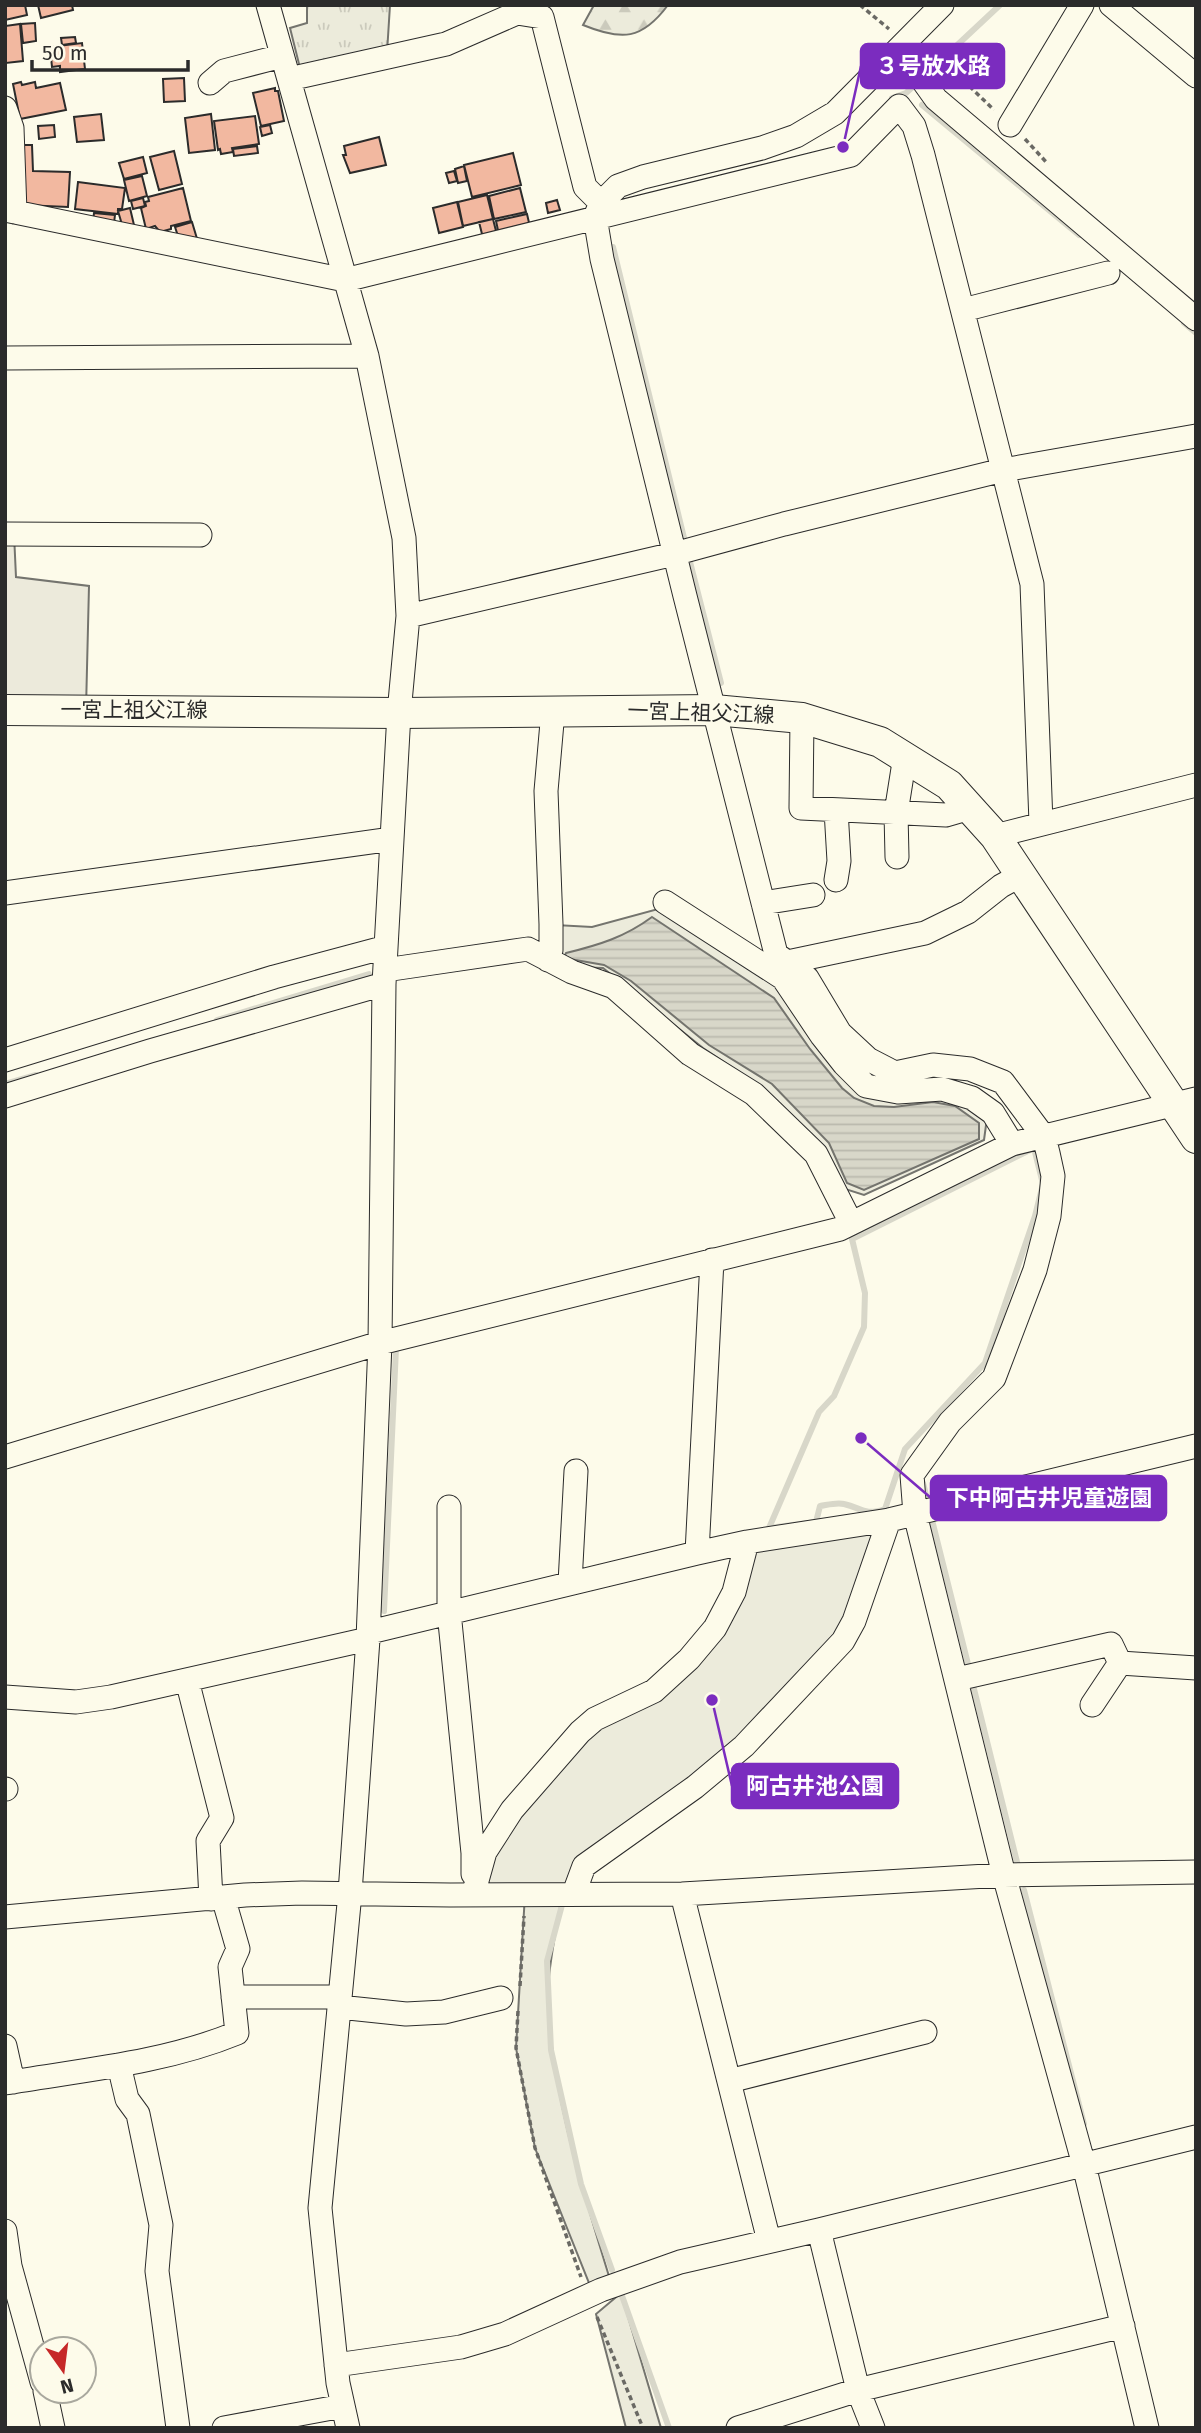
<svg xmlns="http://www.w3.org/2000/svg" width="1201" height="2433" font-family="'Fira Sans','Noto Sans JP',sans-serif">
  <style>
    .grass { fill: url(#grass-tufts); stroke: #74746e; stroke-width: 2 }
    .forest { fill: url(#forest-firs); stroke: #74746e; stroke-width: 2 }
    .park { fill: #ecebdb; stroke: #74746e; stroke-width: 2 }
    .parking { fill: #eceadb; stroke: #74746e; stroke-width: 2 }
    .water { fill: url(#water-rules); stroke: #74746e; stroke-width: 2 }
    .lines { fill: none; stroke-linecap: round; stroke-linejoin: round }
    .stream { stroke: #d8d7c9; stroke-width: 6 }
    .building { fill: #f2b8a0; stroke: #2b2b2b; stroke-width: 2 }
    .minor-casing { stroke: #2b2b2b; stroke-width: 25 }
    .major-casing { stroke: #2b2b2b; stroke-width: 32 }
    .path { stroke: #6a6964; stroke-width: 3.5; stroke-dasharray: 5 3.5; stroke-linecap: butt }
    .minor { stroke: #fdfbea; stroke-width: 23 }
    .major { stroke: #fdfbea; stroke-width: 30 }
    .labels { text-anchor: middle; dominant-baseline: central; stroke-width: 5; stroke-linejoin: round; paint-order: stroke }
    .street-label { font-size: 21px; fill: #2b2b2b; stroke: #fdfbea }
    .leader { fill: none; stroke: #7b2cbf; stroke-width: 2.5 }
    .callout-dot { fill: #7b2cbf; stroke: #fdfbea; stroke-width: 2.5 }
    .callout { fill: #7b2cbf; stroke: #7b2cbf; stroke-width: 2.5 }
    .callout-label { font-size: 23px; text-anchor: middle; font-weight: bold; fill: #fff }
  </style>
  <defs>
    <pattern id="grass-tufts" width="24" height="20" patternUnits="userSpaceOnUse" patternTransform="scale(1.75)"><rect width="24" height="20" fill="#ecebdb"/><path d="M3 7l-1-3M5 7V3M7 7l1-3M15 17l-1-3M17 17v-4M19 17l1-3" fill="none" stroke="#cbcabc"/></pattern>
    <pattern id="forest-firs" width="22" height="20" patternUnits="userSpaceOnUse" patternTransform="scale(1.75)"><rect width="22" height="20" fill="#ecebdb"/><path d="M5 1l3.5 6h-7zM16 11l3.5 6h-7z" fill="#cbcabc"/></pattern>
    <pattern id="water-rules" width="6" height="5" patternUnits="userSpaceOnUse" patternTransform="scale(1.75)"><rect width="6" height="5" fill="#d8d7c9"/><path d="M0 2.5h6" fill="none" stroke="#bab9ad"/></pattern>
  </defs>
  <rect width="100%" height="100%" fill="#fdfbea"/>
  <path class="grass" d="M307,5H390L387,53L300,68L290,28L307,23Z"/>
  <path class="forest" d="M594,5H668C642,40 622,41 583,25Z"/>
  <path class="park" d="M658,909L780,982L839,1071L940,1095L987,1118L984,1140L864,1195L845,1189L765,1089L703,1048L603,968L573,967L560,960L556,925L592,927Z
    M889,1520L854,1621L777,1711L562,1894C558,1925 548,1963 548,1994C550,2091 584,2194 612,2286L593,2293L535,2148L516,2048L525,1894L473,1895L546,1769L689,1659L747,1542Z
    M621,2293L661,2428H626L596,2314Z"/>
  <path class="parking" d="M14,534L16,577L89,586L86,709L5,710V535Z"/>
  <path class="water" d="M652,917L774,998L810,1049L842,1088L854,1098L874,1106L894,1107L933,1102L955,1106L979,1123V1139L864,1190L847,1183L829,1143L772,1084L709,1045L631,981L604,965L564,958L566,953C599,945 625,937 652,917Z"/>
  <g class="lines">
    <path class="stream" d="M938,63L1000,5
      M892,98L906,93L917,83
      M922,105L1079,235
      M613,247L685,542
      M1184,323L1196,333
      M689,558L721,683
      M217,1020L369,974
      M5,1084L36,1075
      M1034,1148L1043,1184L1035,1216L985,1363L905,1449L885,1509C864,1516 862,1508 844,1504C837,1502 827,1505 820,1506L816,1522L769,1528L819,1412L834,1396L864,1327L865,1293L852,1239Z
      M923,1483L928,1503
      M932,1520L969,1668
      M384,1611L396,1348
      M973,1685L1018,1866
      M1024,1890L1084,2124
      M562,1905L547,1961L551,2050L581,2184L612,2270
      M621,2293L669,2428"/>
  </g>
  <path class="building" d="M5,5H25L27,15L5,20Z
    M38,5H72L73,10L41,18Z
    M35,23L36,41L23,43L21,24Z
    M20,24L23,61L6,63L5,26Z
    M75,37L76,43L62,45L61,38Z
    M82,43L85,69L60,72V66L52,67L50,47Z
    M184,78L185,101L164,102L163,79Z
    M21,82L22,85L35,82L36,88L60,83L66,110L20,119L13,84Z
    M275,88V91H278L284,121L261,126L253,93Z
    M101,114L104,140L77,142L74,117Z
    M211,114L215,150L189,153L185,118Z
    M255,116L259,144L232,148L233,152L221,154L220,149L218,150L214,121Z
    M54,125L55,137L39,139L38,126Z
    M270,125L272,133L262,136L260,127Z
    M379,137L386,165L350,173L343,155H346L344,146Z
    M21,145H32L33,171L70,172L68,207L23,205Z
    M257,146L258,153L234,156L233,149Z
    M174,151L182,184L159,190L150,157Z
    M513,153L521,185L472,197L464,165Z
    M143,157L147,173L124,179L119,163Z
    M464,166L467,181L458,183L455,169Z
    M454,171L457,181L449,183L446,173Z
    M142,176L147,196L129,201L124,180Z
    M78,182L125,188L122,209H118V214L75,209Z
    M183,188L191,221L171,226V229L160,232L155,226L146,229L141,208L146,206L145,202L149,201L148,197Z
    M520,188L526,212L494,219L489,196Z
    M487,195L493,219L463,226L458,202Z
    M143,198L145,206L133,209L131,201Z
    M557,200L560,210L548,213L546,203Z
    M457,202L463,227L439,233L433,208Z
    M130,208L134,225L123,228L118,211Z
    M94,213L115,215L114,223L93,221Z
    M527,214L530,227L499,235L496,221Z
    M493,219L497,235L483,238L479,222Z
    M192,222L198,242L179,239L175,227Z"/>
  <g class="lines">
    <defs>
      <path id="minor" d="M268,5L367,356L404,538L408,616L399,713L384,984L380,1343L368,1639L350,1893L320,2208L338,2383L348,2428
        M942,5L835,113L796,136L762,148L643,177L618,186L601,203L595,217L602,259L685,596L776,954L807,978L840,1033L868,1059L895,1073L933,1065L970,1069L1003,1082L1044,1137L1048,1153L1053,1176L1049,1216L1035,1270L994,1378L950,1422L912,1475L915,1514L1004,1875L1084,2165L1147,2428
        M1111,5L1196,76
        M895,53L921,78L936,99L1196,319
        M289,79L446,44L517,13L542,17L585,187L601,203
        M210,83L224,71L282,56
        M5,108L12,128L15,212
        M1010,125L1082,5
        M5,210L345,280L851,155L899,106L914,126L923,155L1032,584L1041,823
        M963,310L1108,273
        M5,358L367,356
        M5,534L200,535
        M408,616L674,554L784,524L1003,470L1196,436
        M802,718L801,808L946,815L970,808
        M995,836L1196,785
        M897,857L896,813L905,756
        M836,880L839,861L836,810
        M5,893L392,839
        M665,902L783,978L822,1036L844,1064L866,1086L898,1092L942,1089L972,1098L993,1113L1012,1144
        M763,903L813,895
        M548,960L551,950V924L546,791L553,711
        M778,964L925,933L968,912L1001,886L1021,875
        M385,970L528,949L572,972L614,987L690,1054L754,1094L816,1154L851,1223
        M5,1060L274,977L386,947
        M5,1096L150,1051L384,984
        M5,1457L380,1343L840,1229L1012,1144L1196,1099
        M449,1507V1612L473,1853V1874
        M697,1553L712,1260
        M570,1583L576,1471
        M957,1679L1111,1644L1120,1663L1196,1668
        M187,1680L222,1818L208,1841L211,1899
        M5,1697L76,1702L111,1697L368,1639L374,1631L697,1553L747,1542L889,1520L1196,1446
        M1092,1705L1120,1663
        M5,1789H6
        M574,1893L584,1866L695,1787L744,1746L843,1641L854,1621L889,1520
        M682,1894L769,2241
        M473,1895L485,1852L512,1810L580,1732L595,1719L654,1691L689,1659L715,1628L734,1592L747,1542
        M5,1917L245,1895L302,1893L450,1895L682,1894L1004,1875L1196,1872
        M233,1997H340
        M339,2007L406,2014L444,2012L501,1998
        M5,2046L13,2082
        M119,2065L127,2099L138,2114L161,2225L157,2271L178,2428
        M729,2081L925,2032
        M5,2083C83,2070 164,2063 237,2033L230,1967L238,1949L223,1897
        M819,2230L858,2390L873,2428
        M5,2231L10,2266L42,2382
        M336,2365L461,2347L505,2334L601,2290L680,2262L819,2230L1196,2137
        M45,2391L53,2428
        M224,2428L343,2406
        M738,2428L858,2390L1123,2326"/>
      <path id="major" d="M5,710L399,713L714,710L802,718L880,742L949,785L995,836L1196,1138"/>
    </defs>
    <use href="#minor" class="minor-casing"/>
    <use href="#major" class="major-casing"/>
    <path class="path" d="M860,5L889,29
      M947,79H962L994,110
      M1025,139L1048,164
      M520,1986L524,1916
      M518,2011L516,2048L535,2148L581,2277
      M597,2317L643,2428"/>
    <use href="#minor" class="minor"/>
    <use href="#major" class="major"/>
  </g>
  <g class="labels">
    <g class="street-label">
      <text x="134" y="710">一宮上祖父江線</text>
      <text transform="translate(701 713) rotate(2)">一宮上祖父江線</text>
    </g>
  </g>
  <path class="leader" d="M843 147L861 66M861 1438L931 1498M712 1700L732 1786"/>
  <g class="callout-dot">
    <circle cx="843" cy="147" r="7"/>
    <circle cx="861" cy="1438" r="7"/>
    <circle cx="712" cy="1700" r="7"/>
  </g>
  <g class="callout">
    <rect x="861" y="44" width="143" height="44" rx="7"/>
    <rect x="931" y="1476" width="235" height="44" rx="7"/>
    <rect x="732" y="1764" width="166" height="44" rx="7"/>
  </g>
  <g class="callout-label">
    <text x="933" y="74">３号放水路</text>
    <text x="1049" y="1506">下中阿古井児童遊園</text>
    <text x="815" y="1794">阿古井池公園</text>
  </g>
  <rect width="1201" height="2433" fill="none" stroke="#2b2b2b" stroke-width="14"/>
  <g transform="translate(63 2370) rotate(166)"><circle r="33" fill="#fdfbea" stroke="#a9a89e" stroke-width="2"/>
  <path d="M0-5L12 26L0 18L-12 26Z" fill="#c62828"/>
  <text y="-10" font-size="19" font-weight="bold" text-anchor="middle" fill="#2b2b2b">N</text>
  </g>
  <path d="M32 60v10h156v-10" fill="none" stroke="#2b2b2b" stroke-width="3.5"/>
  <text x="42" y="60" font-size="21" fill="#2b2b2b" stroke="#fdfbea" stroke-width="5" paint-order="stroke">50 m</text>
</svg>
